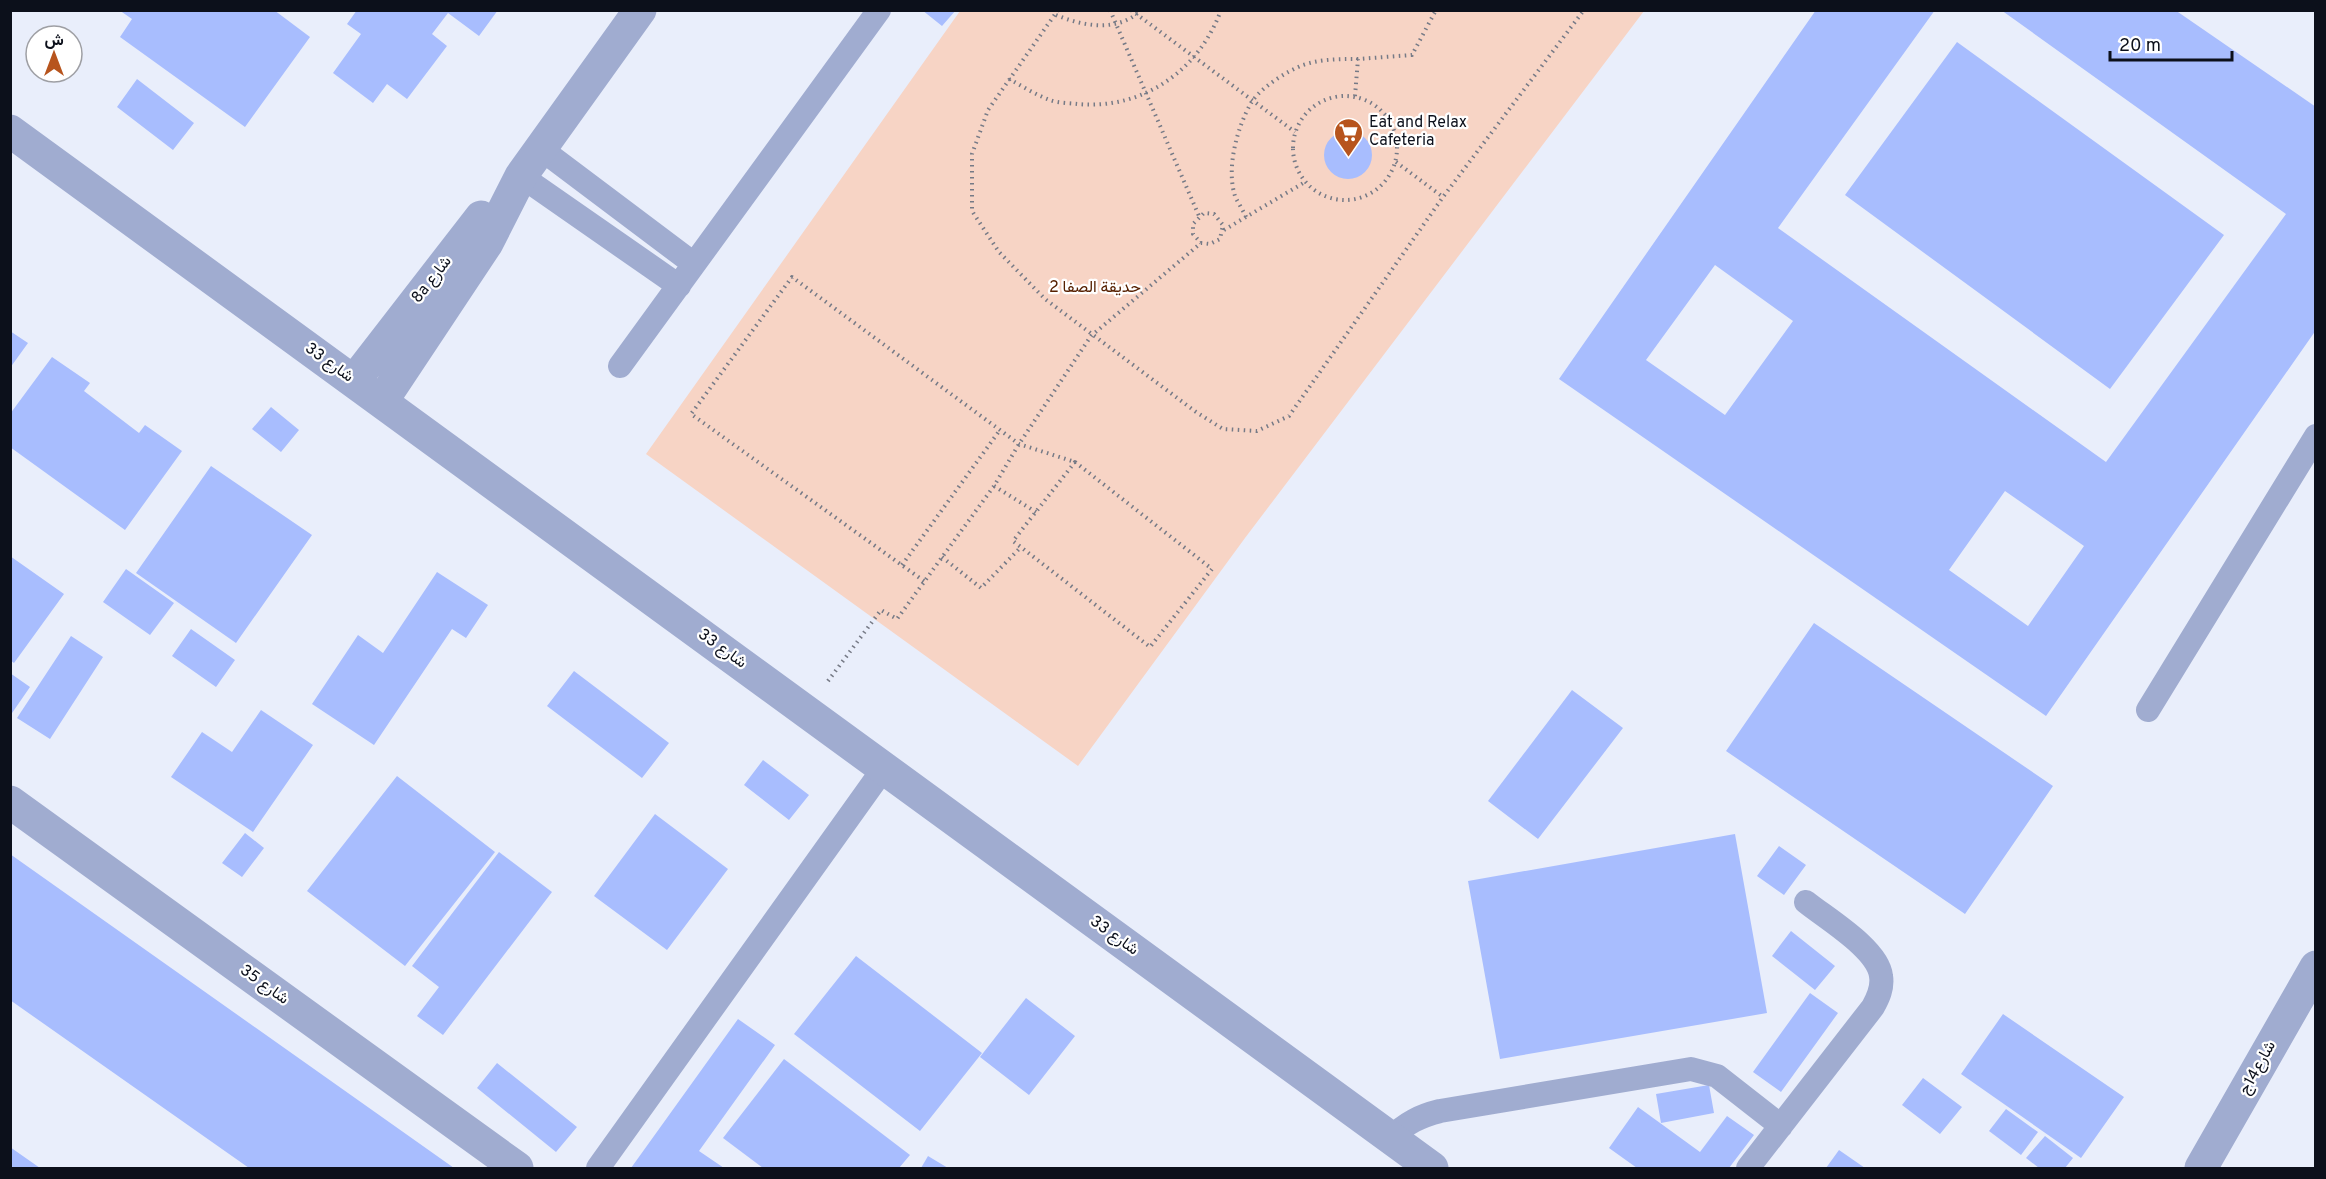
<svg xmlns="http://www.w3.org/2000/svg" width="2326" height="1179" font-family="Overpass,Vazirmatn,sans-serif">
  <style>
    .green { fill: #f7d4c5 }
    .building { fill: #a8bdfe; fill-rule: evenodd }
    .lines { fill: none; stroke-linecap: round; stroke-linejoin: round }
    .path { stroke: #767a86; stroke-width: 4; stroke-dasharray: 1.5 4.5; stroke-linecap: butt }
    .service { stroke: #a0acd0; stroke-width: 24 }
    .minor { stroke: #a0acd0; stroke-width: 33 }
    .labels { text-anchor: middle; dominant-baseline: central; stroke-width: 4.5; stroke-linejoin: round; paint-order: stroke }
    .poi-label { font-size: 16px; fill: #0c101b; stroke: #fff; text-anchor: start }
    .street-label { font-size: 16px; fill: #0c101b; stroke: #fff }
    .park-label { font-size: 16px; fill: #562001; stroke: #fff }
  </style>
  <rect width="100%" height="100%" fill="#e9eefb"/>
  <path class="green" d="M960,11H1644L1245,538L1078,766L646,454Z"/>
  <path class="building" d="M119,10H274L310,37L245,127L120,37L132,19Z
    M357,10H498L479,36L448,13L432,34L447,46L407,99L387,84L373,103L333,73L361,34L347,24Z
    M922,10H956L942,26Z
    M1816,10H1935L1778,228L2106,462L2286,214L2001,10H2175L2316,107V330L2046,716L1559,379ZM1715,265L1793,321L1725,415L1646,360ZM2005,491L2084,546L2028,626L1949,570Z
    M1957,42L2224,235L2110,389L1845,195Z
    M137,79L194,123L173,150L117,107Z
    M1324 155a24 24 0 1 1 48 0a24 24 0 1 1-48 0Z
    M10,331L28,343L10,368Z
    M52,357L90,383L84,391L139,433L145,425L182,451L125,530L10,447V414Z
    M271,407L299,430L281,452L252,429Z
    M211,466L312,535L236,643L136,573Z
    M10,556L64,594L14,663L10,660Z
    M126,569L174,603L150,635L103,602Z
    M437,572L488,605L466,638L452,629L374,745L312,704L358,635L383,653Z
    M1814,623L2053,786L1965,914L1726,751Z
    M191,629L235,660L216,687L172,656Z
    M71,636L103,657L50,739L17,718Z
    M574,671L669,743L642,778L547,706Z
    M10,673L30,687L10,716Z
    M1572,690L1623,728L1538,839L1488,801Z
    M261,710L313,745L253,832L171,777L202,732L232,752Z
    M763,760L809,795L789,820L744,785Z
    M397,776L495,852L405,966L307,891Z
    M655,814L728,869L667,950L594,896Z
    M245,833L264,848L242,877L222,863Z
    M1735,834L1767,1013L1500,1059L1468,881Z
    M1779,846L1806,865L1784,895L1757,876Z
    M499,852L552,892L443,1035L417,1016L439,987L412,966Z
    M10,854L454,1168H249L10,1000Z
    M1791,931L1835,966L1815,990L1772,956Z
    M856,956L982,1053L920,1131L794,1034Z
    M1810,993L1838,1013L1781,1092L1753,1072Z
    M1026,998L1075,1036L1029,1095L980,1057Z
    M2003,1014L2124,1097L2081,1158L1961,1074Z
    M738,1019L775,1045L699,1151L724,1168H631Z
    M784,1059L910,1155L899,1168H763L723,1138Z
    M497,1063L577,1127L556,1152L477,1088Z
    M1923,1078L1962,1107L1940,1134L1902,1105Z
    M1709,1085L1714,1113L1661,1123L1656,1094Z
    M1638,1107L1700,1152L1727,1116L1754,1135L1729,1168H1637L1609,1148Z
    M2006,1109L2038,1132L2021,1155L1989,1131Z
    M2045,1136L2073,1158L2065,1168H2039L2026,1158Z
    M10,1147L40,1168H10Z
    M1839,1150L1865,1168H1826Z
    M928,1156L948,1168H921Z"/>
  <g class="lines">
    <path class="path" d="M1058,10L988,110L972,154V211L999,252L1045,299L1196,412L1223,429L1257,431L1289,416L1443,197L1584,10
      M1110,10L1199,216
      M1131,10L1295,132
      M1056,15C1082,26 1118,33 1141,10
      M1009,79C1022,86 1036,95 1050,100C1058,103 1069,103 1078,104C1142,110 1199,71 1221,10
      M1355,96L1358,59L1412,55L1436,10
      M1293 148a52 52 0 1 1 104 0a52 52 0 1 1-104 0Z
      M1396,162L1443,197
      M1246,217C1243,210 1238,203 1235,196C1226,168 1237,128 1251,103C1260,88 1287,71 1303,65C1321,59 1338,59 1358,59
      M1224,230L1305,182
      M1075,462L1212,569L1150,647L1013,541Z
      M994,486L1036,512
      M942,557L981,588L1021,547
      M902,565L1000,430
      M924,581L691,414L792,277L1019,444L1075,462
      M828,681L881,610L897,619L994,486L1019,444L1091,336L1201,243L1210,244L1220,239L1223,225L1214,214L1204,213L1193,224V234L1201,243"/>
    <path class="service" d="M541,149L694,264
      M521,176L679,286
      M620,366L879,10
      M2148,710L2316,436
      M1391,1138C1406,1123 1420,1116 1440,1111L1691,1069L1717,1076L1781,1126
      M598,1168L884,768
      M1748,1168L1873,1007C1878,998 1883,988 1881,976C1878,949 1827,919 1806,902"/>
    <path class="minor" d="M10,131L1432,1168
      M354,381L481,217
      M382,401L487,243L521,176L640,10
      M10,802L517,1168
      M2201,1168L2316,967"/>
  </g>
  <defs>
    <symbol id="supermarket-pin" viewBox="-11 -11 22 30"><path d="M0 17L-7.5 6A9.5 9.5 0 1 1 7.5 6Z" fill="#b7541d" stroke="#fff"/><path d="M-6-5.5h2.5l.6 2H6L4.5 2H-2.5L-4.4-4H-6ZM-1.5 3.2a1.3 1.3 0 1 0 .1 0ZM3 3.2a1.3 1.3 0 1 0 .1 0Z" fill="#fff"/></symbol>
  </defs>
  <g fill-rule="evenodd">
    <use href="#supermarket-pin" x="1332" y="116" width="33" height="45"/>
  </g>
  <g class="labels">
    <g class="poi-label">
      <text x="1369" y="123">Eat and Relax<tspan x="1369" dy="18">Cafeteria</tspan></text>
    </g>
    <g class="street-label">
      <text transform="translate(432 280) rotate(-52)">8a شارع</text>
      <text transform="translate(329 363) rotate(36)">شارع 33</text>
      <text transform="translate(722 649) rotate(36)">شارع 33</text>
      <text transform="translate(1114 936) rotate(36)">شارع 33</text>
      <text transform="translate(264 985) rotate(36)">شارع 35</text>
      <text transform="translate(2258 1068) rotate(-61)">شارع14ج</text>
    </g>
    <g class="park-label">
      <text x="1095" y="288">حديقة الصفا 2</text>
    </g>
  </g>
  <rect width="2326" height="1179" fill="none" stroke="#0c101b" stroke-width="24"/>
  <g transform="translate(54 54)"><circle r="28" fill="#ffffff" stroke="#9e9fa4" stroke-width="1.5"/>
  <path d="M0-4.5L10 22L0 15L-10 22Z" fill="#b7541d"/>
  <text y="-9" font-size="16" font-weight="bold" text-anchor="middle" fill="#0c101b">ش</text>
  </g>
  <path d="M2110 51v9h122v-9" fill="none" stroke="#0c101b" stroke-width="3"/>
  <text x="2119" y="51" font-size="18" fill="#0c101b" stroke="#ffffff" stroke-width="4.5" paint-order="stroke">20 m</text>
</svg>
